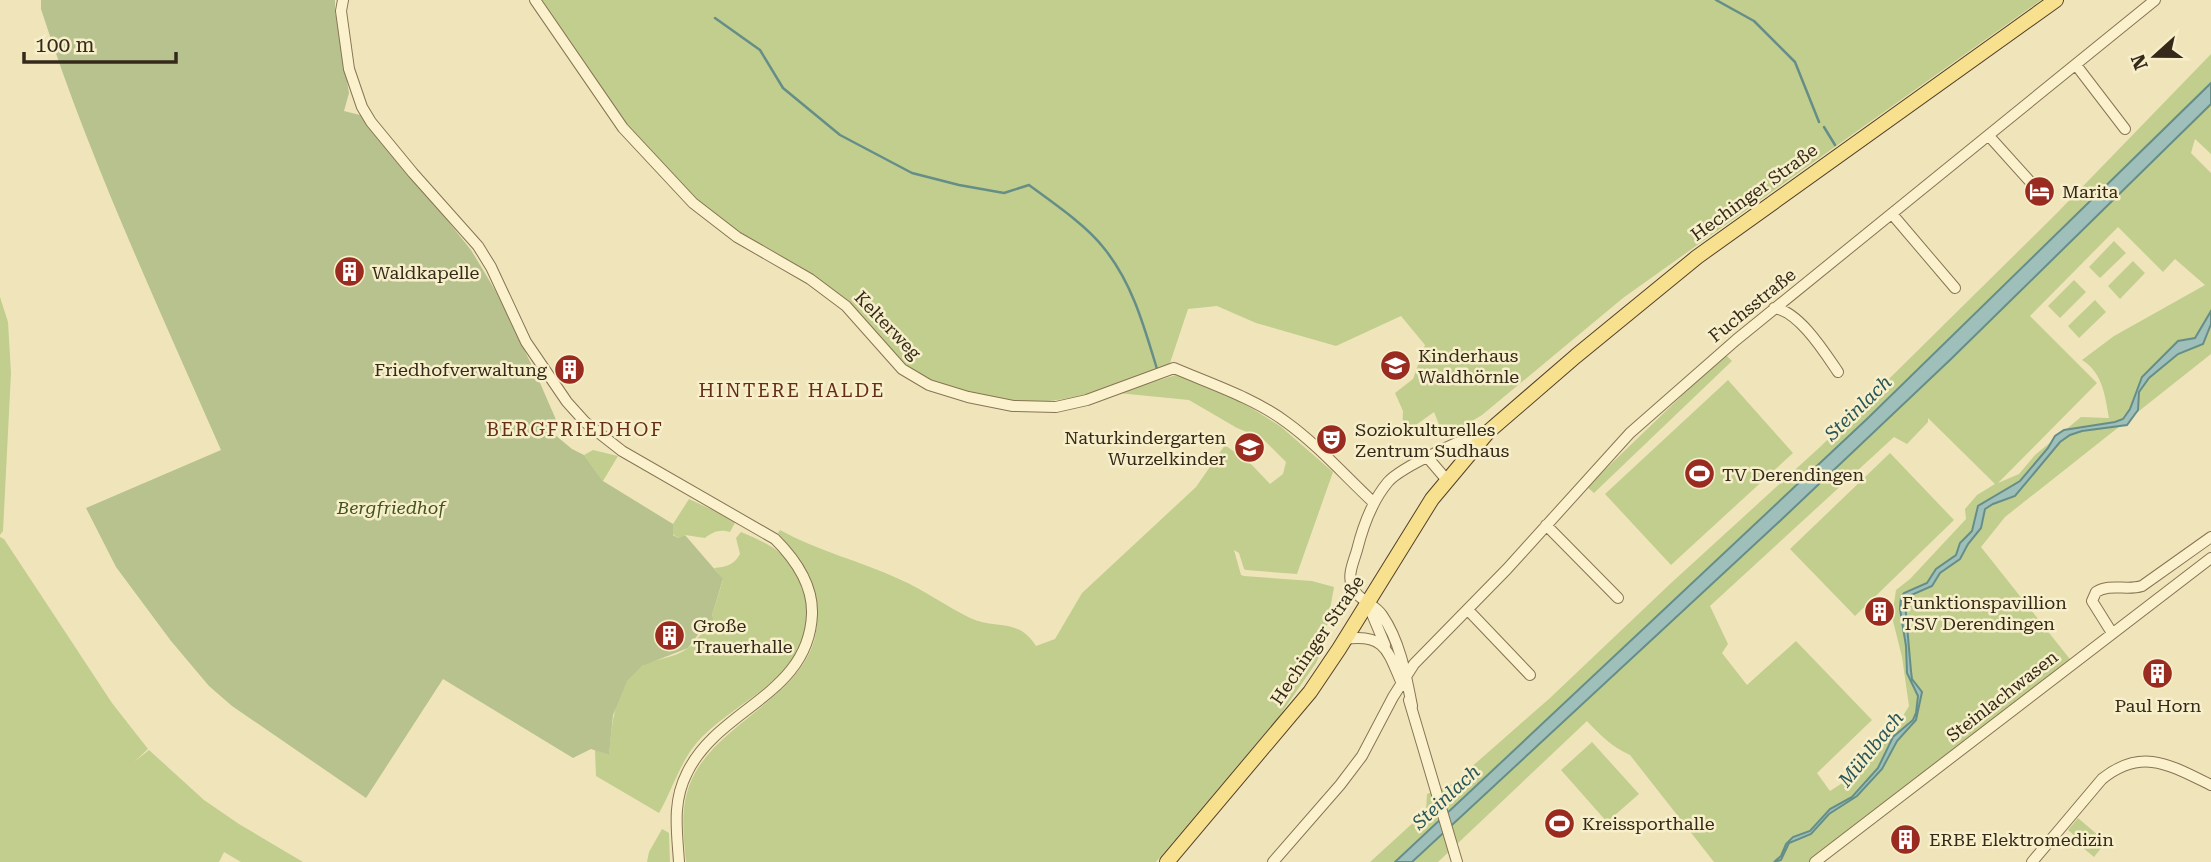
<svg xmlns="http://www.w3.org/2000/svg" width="2211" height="862" font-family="'Roboto Serif',serif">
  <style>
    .green { fill: #c1ce8e; fill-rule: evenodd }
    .cemetery { fill: #b7c28e }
    .water { fill: #9fc0ba; stroke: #668e88; stroke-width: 2 }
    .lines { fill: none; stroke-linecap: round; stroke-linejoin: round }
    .stream { stroke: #668e88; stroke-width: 2.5 }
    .minor-casing { stroke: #877454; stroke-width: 12 }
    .major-casing { stroke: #544129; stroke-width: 16 }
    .minor { stroke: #fbf2cd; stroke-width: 10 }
    .major { stroke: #f7e08e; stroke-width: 14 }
    .labels { text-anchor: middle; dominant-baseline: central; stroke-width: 5; stroke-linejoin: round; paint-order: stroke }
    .poi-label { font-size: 18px; fill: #352a1a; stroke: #f7eeca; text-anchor: start }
    .street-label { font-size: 18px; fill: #352a1a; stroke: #f7eeca }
    .park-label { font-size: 18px; font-style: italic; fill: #41531f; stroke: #f7eeca }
    .neighbourhood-label { font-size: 19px; letter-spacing: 2px; fill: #642e17; stroke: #f7eeca }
    .water-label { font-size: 19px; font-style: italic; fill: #285556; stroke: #f7eeca }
  </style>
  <rect width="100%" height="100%" fill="#f0e5ba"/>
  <path class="green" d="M540,0H2041L1623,298L1482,415L1454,432H1442L1434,412L1402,435L1403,411L1395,393L1413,379L1425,345L1401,316L1336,346L1256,323L1217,306L1188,309L1169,366C1117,383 1073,406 1016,401C984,398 925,387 902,363C883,344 867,317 845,301C796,266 740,240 696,200C633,143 588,69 540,0Z
    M2211,54V154L2195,139L2191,153L2211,173V354L2005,517L1981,547L2073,663L1815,862H1714L1630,755C1612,747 1600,735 1587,721L1438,862H1370L1426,811L1427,794L1452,784L1550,698L1670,584L1820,447L2057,213ZM2118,227L2163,272L2175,259L2205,285L2114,336L2082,360C2103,373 2105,396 2109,418L2081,417L2035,455L2019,474L1998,483L2097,383L2030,316ZM1928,418L1995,484L1977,495L1965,509L1966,519L1910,579L1896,590L1892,617L1902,657L1909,706L1898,724L1853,769L1844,782L1830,791L1817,773L1872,720L1796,641L1747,685L1722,653L1728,644L1710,606L1894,437L1907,444L1928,422Z
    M2114,241L2126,253L2100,278L2089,267Z
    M2133,261L2145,273L2120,299L2108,286Z
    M2074,280L2086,292L2060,318L2048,306Z
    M0,297L8,322L11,373L3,531L0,535Z
    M2095,300L2106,312L2079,338L2068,326Z
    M1725,354L1732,361L1594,493L1587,487Z
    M1176,375L1245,404L1280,426L1333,472L1297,574L1246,570L1244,569L1239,553L1234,550L1241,575L1244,576L1312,581L1334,587L1323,648L1316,663L1278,718L1156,862H686C683,831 679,802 695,773C727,714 828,687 816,607C812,576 799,556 778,533L780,530C818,551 860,561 899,579C924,590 946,606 970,618C995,630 1018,617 1036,646L1055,639L1082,593L1196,487L1225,445L1252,465L1270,484L1283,474L1286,462L1262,438L1237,428L1189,400L1118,393Z
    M1728,380L1793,453L1671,565L1605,494Z
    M593,450L618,456L603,481L584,455Z
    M1890,453L1954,520L1855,616L1790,549Z
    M689,499L736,521L730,532C719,529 713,532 705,538L685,535L678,538L673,534V524Z
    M741,532C774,546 789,553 802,588C831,664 747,693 704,735C681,757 674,787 659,813L596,776L595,750L609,755C612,726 614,683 642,666C656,658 676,658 688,648C695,643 705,628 714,620L712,615L723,580L714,568C726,567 734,565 740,554L736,538Z
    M0,537L4,539L112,703L148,749L134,762L149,750L204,800L239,824L303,862H241L224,852L219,862H0Z
    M1592,742L1639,794L1607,822L1561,770Z
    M2078,818L2106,842L2094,857L2082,847L2084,844L2068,830Z
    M662,829L669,833L670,862H647L649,852Z"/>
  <path class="cemetery" d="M41,0H335V11L349,93L344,111L364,116L471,250L495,290L537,376L557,422L554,434L572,449L584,455L603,481L673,524V535L678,538L685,535L723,579L712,615L714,620L700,632L688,648L642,666L627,681L613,715L609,755L591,749L573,758L443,679L366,798L232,706L209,686L171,641L116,567L86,508L221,450C157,304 90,161 41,9Z"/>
  <path class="water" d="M2211,83V104L1951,359L1781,520L1412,862H1395L1868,418Z
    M2211,311V324L2203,344L2178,354L2149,378L2139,392L2138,410L2127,425L2082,431L2070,435L2060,442L2015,496L1993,504L1985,509L1981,528L1968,544L1960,559L1940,573L1932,586L1909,596L1905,603L1911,671L1912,679L1922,692L1916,720L1897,741L1882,769L1857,796L1829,814L1811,834L1789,843L1781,860L1774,862L1781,856L1786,844L1793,837L1810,831L1830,809L1852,797L1878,768L1893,737L1913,720L1916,713L1918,696L1907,673L1906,646L1900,609L1901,597L1904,593L1927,583L1936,569L1956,555L1960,543L1972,531L1978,506L2020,481L2048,448L2055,436L2064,430L2115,422L2123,419L2130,409L2142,377L2178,341L2195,338Z"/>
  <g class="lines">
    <path class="stream" d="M1716,0L1754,21L1795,62L1819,122
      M715,18L760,50L783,88L840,135L912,173L959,185L1004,193L1029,185C1052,202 1086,225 1103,247C1132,282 1144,326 1157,369
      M1824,127L1835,145"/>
    <defs>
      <path id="minor" d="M343,0L341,11L349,69L362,107L371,122L413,173L478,246L491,267L526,342L567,402L585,422L622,451L775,539C795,559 813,585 812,614C809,695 718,708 687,773C672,802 677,831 679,862
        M535,0L623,128L693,203L737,237L810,279L846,306L902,369L929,385L968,397L1013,406L1056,407L1087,400L1174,368C1211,384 1254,398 1286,422C1318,445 1345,476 1374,503
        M2076,65L2125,129
        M1989,136L2043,196
        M1892,214L1955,288
        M1774,308C1799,311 1825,353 1838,372
        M1428,458L1446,479
        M1546,525L1618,598
        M1367,602L1385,645
        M1468,610L1530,675
        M2112,633L2092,601L2096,592C2110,583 2127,591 2142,586L2211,537
        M1345,639C1387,633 1388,653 1403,686
        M1409,700L1457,862
        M1412,706C1406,675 1400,641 1382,615C1374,603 1357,600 1352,586C1347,575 1354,561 1357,550C1363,526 1372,501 1388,482C1401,467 1468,436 1488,432
        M1273,862L1340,785L1362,756L1393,697L1414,664L1507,569L1630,433L1736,340L2155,0
        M1815,862L2211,558
        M2032,862L2102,779C2142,747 2170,765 2211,785"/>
      <path id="major" d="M1167,862L1310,692L1339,649L1432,499L1488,432L1576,356L1697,257L2056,0"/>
    </defs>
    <use href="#minor" class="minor-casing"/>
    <use href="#major" class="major-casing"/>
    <use href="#minor" class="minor"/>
    <use href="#major" class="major"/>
  </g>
  <defs>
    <symbol id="hotel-disc" viewBox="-11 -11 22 22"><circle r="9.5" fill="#9a2b20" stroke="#f7eeca"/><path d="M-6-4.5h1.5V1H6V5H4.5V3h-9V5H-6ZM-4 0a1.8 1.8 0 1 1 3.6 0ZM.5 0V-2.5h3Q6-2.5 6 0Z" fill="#fff"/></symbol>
    <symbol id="building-disc" viewBox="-11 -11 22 22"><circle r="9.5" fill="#9a2b20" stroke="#f7eeca"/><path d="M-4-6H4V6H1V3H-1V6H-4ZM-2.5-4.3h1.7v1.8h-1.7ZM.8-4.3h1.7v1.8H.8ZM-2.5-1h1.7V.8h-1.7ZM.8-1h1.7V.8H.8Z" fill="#fff"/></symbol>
    <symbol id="school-disc" viewBox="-11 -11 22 22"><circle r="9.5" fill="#9a2b20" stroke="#f7eeca"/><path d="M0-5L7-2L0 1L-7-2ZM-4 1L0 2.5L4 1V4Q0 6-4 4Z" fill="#fff"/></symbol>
    <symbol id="theatre-disc" viewBox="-11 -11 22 22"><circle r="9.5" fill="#9a2b20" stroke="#f7eeca"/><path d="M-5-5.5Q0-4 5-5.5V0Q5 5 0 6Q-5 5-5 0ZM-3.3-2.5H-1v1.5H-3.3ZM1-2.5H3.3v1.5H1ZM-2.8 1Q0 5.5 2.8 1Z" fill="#fff"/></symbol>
    <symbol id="stadium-disc" viewBox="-11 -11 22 22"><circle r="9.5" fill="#9a2b20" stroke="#f7eeca"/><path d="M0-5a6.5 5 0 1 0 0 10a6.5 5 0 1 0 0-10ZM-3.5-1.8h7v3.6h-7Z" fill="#fff"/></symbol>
  </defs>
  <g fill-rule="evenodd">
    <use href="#hotel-disc" x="2022" y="174" width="35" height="35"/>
    <use href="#building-disc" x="332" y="254" width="35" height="35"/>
    <use href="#school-disc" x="1378" y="348" width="35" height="35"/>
    <use href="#building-disc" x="552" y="352" width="35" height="35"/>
    <use href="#theatre-disc" x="1314" y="422" width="35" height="35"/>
    <use href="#school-disc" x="1232" y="430" width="35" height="35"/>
    <use href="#stadium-disc" x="1682" y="456" width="35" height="35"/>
    <use href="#building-disc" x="1862" y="594" width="35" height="35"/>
    <use href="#building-disc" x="652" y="618" width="35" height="35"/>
    <use href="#building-disc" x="2140" y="656" width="35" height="35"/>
    <use href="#stadium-disc" x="1542" y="806" width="35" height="35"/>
    <use href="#building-disc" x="1888" y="822" width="35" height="35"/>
  </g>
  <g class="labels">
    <g class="poi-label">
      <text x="2062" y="191">Marita</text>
      <text x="372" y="272">Waldkapelle</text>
      <text x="1418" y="355">Kinderhaus<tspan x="1418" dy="21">Waldhörnle</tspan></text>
      <text x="547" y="369" text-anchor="end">Friedhofverwaltung</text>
      <text x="1355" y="429">Soziokulturelles<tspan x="1355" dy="21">Zentrum Sudhaus</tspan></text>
      <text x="1226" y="437" text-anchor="end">Naturkindergarten<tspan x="1226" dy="21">Wurzelkinder</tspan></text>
      <text x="1722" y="474">TV Derendingen</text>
      <text x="1902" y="602">Funktionspavillion<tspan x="1902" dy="21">TSV Derendingen</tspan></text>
      <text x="693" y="625">Große<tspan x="693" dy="21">Trauerhalle</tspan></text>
      <text x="2158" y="705" text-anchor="middle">Paul Horn</text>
      <text x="1582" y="823">Kreissporthalle</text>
      <text x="1929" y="839">ERBE Elektromedizin</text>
    </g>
    <g class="street-label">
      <text transform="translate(1754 192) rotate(-36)">Hechinger Straße</text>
      <text transform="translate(1752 305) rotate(-39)">Fuchsstraße</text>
      <text transform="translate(888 325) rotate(46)">Kelterweg</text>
      <text transform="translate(1317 640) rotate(-56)">Hechinger Straße</text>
      <text transform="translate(2002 696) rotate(-38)">Steinlachwasen</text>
    </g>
    <g class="park-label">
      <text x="391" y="507">Bergfriedhof</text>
    </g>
    <g class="neighbourhood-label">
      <text x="792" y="390">HINTERE HALDE</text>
      <text x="575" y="429">BERGFRIEDHOF</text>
    </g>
    <g class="water-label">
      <text transform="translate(1858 408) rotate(-44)">Steinlach</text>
      <text transform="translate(1871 749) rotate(-51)">Mühlbach</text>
      <text transform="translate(1446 797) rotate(-43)">Steinlach</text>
    </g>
  </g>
  <g transform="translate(2155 56) rotate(249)" stroke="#f7eeca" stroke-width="5" paint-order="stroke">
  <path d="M0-5L12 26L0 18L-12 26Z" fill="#352a1a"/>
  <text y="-10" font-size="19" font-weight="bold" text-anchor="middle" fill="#352a1a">N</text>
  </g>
  <path d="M24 52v10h152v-10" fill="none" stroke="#352a1a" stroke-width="3.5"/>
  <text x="35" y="52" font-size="21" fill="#352a1a" stroke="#f7eeca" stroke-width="5" paint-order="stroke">100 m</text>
</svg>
